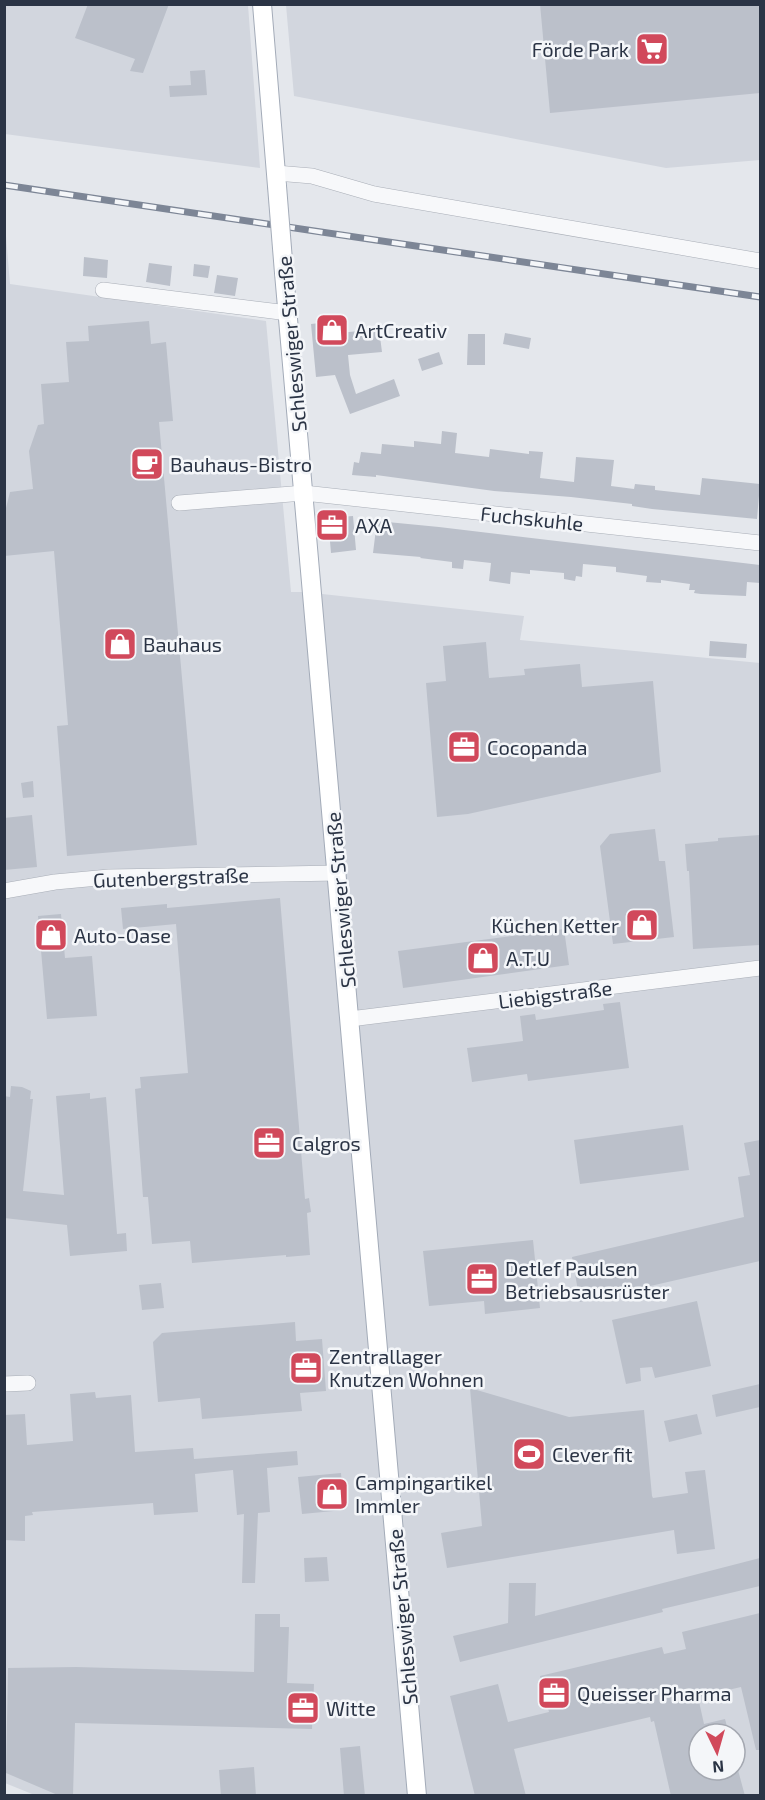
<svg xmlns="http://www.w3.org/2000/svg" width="765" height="1800" font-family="'Exo 2',sans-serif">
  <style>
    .built { fill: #d2d6de; fill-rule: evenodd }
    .building { fill: #bbc0ca }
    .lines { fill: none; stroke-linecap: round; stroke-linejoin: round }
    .minor-casing { stroke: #a9aeb7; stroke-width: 16 }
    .major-casing { stroke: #a3abb8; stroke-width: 20 }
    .minor { stroke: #f7f8fa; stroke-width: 15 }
    .major { stroke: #fff; stroke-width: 18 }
    .rail-casing { stroke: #7d8696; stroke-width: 7 }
    .rail { stroke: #f4f6f9; stroke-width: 4.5; stroke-dasharray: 14; stroke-linecap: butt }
    .major-bridge-casing { stroke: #a3abb8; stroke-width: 20; stroke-linecap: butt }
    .major-bridge { stroke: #fff; stroke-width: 18 }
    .labels { text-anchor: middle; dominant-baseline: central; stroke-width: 5; stroke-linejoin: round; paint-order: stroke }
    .poi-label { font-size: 20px; fill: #2b3445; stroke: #f4f6f9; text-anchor: start }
    .street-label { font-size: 20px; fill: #2b3445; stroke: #f4f6f9 }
  </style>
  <rect width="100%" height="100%" fill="#e4e7ec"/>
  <path class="built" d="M5,5H248L260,168L5,134Z
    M286,5H760V160L666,168L294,96Z
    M4,212L10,284L266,321L291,592H304L524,616L520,640L760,663V1795L37,1796L5,1783ZM699,1734H735V1770H699Z"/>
  <path class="building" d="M88,4H169L143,73L130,71L135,59L75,38Z
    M540,4H760V93L550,113Z
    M205,70L207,95L170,97L169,86L191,85L190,71Z
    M84,257L108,260L107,278L83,276Z
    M149,263L172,266L170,286L146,282Z
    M194,264L210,266L208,278L193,276Z
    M217,275L238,278L235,296L214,293Z
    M149,321L151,344L166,342L173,421L159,422L197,845L67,856L57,726L68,725L54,551L4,556V516L10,492L33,489L29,451L38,425L44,424L41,384L69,382L66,342L89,341L88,326Z
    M338,321L339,333L379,329L382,352L348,355L350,375L356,394L394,379L400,396L350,414L335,375L316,377L311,324Z
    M505,333L531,338L529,349L503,344Z
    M468,334H485V365H467Z
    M439,352L443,364L422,371L418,359Z
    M442,431L457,433L455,453L489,457L490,449L529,454V451L543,452L540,478L574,482L576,457L614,460L611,486L634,489L635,484L655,486V490L700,495L702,478L760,484L757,519L652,509L632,506V504L571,497L494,491L376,475V477L352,475L354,462L359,463L361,452L381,454L382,444L414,447V441L441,444Z
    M353,516L356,550L331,553L328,518Z
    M377,521L439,527L760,565V583L747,582L746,596L701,594L694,593L695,590H689L690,584L661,580V583L646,582L647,576L616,572V567L583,564L582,577L576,576L575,581L564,579V573L530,570V574L511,572L510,584L489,581L491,563L464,560L463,569L452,568V562L420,558L421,557L373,553Z
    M710,641L747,644L746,658L709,656Z
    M486,642L489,678L525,675L524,669L580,664L582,687L653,681L661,772L468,814L437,817L426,683L446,681L443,646Z
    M33,781L34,797L23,798L21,783Z
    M32,815L37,867L4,870V818Z
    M655,829L659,861H665L674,937L613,944L600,846L610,834Z
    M760,835V945L693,949L689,871H687L685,844L718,841V838Z
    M280,898L305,1199L309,1198L311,1212L307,1213L310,1255L286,1257V1255L192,1263L190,1241L152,1244L148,1197H143L135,1089L141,1088L140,1077L188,1073L176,924L123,929L121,908L167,904V908Z
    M61,914L65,958L92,956L97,1016L47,1019L38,916Z
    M564,929L569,965L403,988L398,951Z
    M620,1002L629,1068L528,1081L527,1074L472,1082L467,1048L523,1041L520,1016L535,1014L536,1020L604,1010L603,1004Z
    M11,1086L22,1087L31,1091L30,1099H33L23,1191L64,1195L56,1096L90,1093V1099L106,1097L117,1234L126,1233L127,1251L70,1256L67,1225L4,1218V1096L10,1097Z
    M683,1125L689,1170L580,1184L574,1140Z
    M760,1140V1261L580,1302L572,1257L744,1217L738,1177L750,1175L744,1143Z
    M533,1240L540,1308L485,1314L484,1301L429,1306L423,1251Z
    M161,1283L164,1308L142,1310L139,1285Z
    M697,1301L711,1366L655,1378L652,1367L640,1368L641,1381L626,1384L612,1320Z
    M295,1322L296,1341L322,1339L326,1391L300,1393L302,1411L202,1419L200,1398L158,1402L153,1342L162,1333Z
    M760,1384V1407L716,1417L712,1395Z
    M470,1388L569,1417L644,1410L652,1496L653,1498L688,1493L685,1472L705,1470L715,1549L677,1554L674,1530L447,1568L441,1533L482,1526Z
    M95,1392L96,1398L131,1395L135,1452L193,1448L194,1459L297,1451L298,1465L267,1468L270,1512L258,1513L255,1583H242L244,1514L237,1515L233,1470L195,1474L198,1512L154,1515L153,1503L32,1512L33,1515L25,1516V1541L4,1540V1415L25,1414L27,1445L73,1441L70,1394Z
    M697,1414L702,1434L669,1442L664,1421Z
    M341,1473L344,1510L302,1514L298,1477Z
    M327,1557L329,1581L305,1582L304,1558Z
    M760,1558V1586L662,1609L663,1612L460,1662L453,1636L508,1623L509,1583H536L535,1616Z
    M760,1613V1750H756L741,1687L698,1697L704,1724L725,1719L729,1734H699V1770H738L745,1796H671L654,1721L651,1722L650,1717L514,1749L526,1796H475L450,1696L498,1684L508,1722L549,1712L540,1676L662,1647L664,1654L686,1649L682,1632Z
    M255,1614H280V1627H289L287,1683L314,1684L312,1729L75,1723L73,1796H60L6,1773L8,1668L76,1667L254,1672Z
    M360,1746L365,1796H344L340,1748Z
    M254,1767L256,1796H221L219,1770Z"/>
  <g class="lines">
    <defs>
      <path id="minor" d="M276,173L312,176L374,194L760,261
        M103,290L288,313
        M179,503L304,493L760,543
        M4,891L55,882L109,877L338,873
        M350,1019L760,968
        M4,1384L28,1383"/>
      <path id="major" d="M262,4L277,186
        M284,273L417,1796"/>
    </defs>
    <use href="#minor" class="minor-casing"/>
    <use href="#major" class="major-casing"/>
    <use href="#minor" class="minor"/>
    <use href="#major" class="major"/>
    <defs>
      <path id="rail" d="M4,185L760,297"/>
    </defs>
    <use href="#rail" class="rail-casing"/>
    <use href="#rail" class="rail"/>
    <defs>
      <path id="major-bridge" d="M277,186L284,273"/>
    </defs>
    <use href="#major-bridge" class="major-bridge-casing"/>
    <use href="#major-bridge" class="major-bridge"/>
  </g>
  <defs>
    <symbol id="supermarket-square" viewBox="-11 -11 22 22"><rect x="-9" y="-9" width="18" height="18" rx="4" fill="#d1495b" stroke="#f4f6f9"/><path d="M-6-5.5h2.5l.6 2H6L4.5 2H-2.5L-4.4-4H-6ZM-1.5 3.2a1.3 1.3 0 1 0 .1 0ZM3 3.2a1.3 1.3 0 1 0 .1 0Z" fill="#fff"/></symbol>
    <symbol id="shop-square" viewBox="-11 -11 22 22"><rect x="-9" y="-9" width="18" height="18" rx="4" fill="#d1495b" stroke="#f4f6f9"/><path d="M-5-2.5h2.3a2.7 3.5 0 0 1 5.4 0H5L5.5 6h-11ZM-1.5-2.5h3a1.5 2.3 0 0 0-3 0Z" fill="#fff"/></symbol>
    <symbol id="cafe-square" viewBox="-11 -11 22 22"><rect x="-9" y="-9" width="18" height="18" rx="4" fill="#d1495b" stroke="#f4f6f9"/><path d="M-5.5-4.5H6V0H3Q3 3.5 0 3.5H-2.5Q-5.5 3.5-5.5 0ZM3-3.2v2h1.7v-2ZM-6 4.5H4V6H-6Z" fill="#fff"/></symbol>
    <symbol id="office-square" viewBox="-11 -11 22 22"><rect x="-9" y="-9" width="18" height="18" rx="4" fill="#d1495b" stroke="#f4f6f9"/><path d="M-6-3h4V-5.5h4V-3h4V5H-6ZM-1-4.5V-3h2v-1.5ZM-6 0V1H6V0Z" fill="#fff"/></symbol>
    <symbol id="stadium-square" viewBox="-11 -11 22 22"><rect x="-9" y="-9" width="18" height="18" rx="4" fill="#d1495b" stroke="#f4f6f9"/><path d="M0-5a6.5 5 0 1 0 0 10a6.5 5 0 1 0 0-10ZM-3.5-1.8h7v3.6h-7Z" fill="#fff"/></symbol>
  </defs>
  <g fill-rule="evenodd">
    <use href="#supermarket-square" x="633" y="30" width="38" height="38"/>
    <use href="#shop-square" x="313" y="311" width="38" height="38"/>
    <use href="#cafe-square" x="128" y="445" width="38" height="38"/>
    <use href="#office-square" x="313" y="506" width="38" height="38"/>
    <use href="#shop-square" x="101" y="625" width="38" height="38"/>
    <use href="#office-square" x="445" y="728" width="38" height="38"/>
    <use href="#shop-square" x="623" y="906" width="38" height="38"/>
    <use href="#shop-square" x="32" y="916" width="38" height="38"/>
    <use href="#shop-square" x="464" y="939" width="38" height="38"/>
    <use href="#office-square" x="250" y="1124" width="38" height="38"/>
    <use href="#office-square" x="463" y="1260" width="38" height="38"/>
    <use href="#office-square" x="287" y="1349" width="38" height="38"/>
    <use href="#stadium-square" x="510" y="1435" width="38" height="38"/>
    <use href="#shop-square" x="313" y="1475" width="38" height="38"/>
    <use href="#office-square" x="535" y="1674" width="38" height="38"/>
    <use href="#office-square" x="284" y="1689" width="38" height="38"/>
  </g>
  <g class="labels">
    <g class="poi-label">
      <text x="629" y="49" text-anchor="end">Förde Park</text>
      <text x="355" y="330">ArtCreativ</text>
      <text x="170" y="464">Bauhaus-Bistro</text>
      <text x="355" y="525">AXA</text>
      <text x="143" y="644">Bauhaus</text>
      <text x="487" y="747">Cocopanda</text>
      <text x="619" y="925" text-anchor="end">Küchen Ketter</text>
      <text x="74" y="935">Auto-Oase</text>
      <text x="506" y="958">A.T.U</text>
      <text x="292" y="1143">Calgros</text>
      <text x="505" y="1268">Detlef Paulsen<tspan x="505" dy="23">Betriebsausrüster</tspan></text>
      <text x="329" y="1356">Zentrallager<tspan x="329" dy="23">Knutzen Wohnen</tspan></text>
      <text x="552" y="1454">Clever fit</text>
      <text x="355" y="1482">Campingartikel<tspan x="355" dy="23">Immler</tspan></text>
      <text x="577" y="1693">Queisser Pharma</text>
      <text x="326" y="1708">Witte</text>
    </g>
    <g class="street-label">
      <text transform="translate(291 344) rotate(-95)">Schleswiger Straße</text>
      <text transform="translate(532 518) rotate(6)">Fuchskuhle</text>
      <text transform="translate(171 877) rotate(-2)">Gutenbergstraße</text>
      <text transform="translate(340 900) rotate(-95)">Schleswiger Straße</text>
      <text transform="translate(555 994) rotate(-7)">Liebigstraße</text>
      <text transform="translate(402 1617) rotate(-95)">Schleswiger Straße</text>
    </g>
  </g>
  <rect width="765" height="1800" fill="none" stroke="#2b3445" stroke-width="12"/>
  <g transform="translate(717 1752) rotate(175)"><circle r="28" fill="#f4f6f9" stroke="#a4a8b1" stroke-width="1.5"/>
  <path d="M0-4.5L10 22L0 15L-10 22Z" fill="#d1495b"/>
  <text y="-9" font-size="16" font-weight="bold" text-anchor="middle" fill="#2b3445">N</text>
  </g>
</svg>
